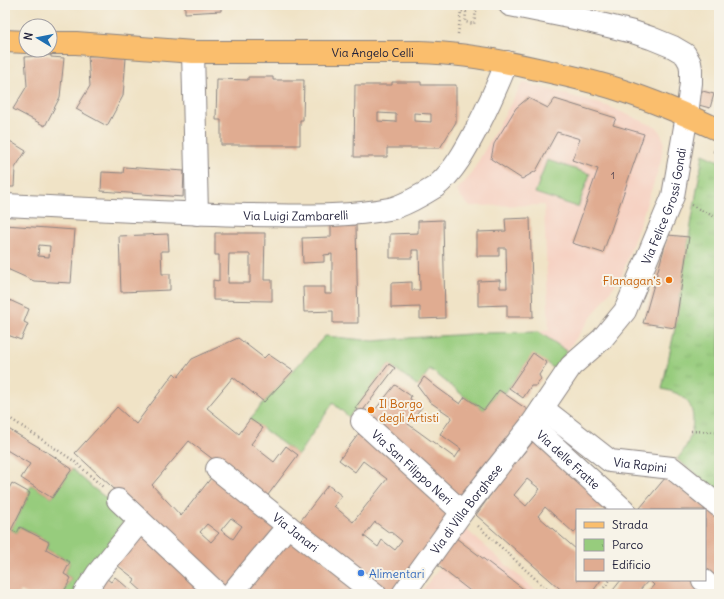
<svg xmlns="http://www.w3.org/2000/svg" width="724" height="599" font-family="Delius,sans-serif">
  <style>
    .built { fill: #f6d2c3 }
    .green { fill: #97cc7d; stroke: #5c775c }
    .park { fill: url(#park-tufts); stroke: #5c775c }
    .building { fill: #e0ac91; fill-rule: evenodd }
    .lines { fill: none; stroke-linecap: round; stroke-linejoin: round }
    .minor-casing { stroke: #898280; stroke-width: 24 }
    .major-casing { stroke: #898280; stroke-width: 24 }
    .path { stroke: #898280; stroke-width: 2.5; stroke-dasharray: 1 3; stroke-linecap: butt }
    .minor { stroke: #fff; stroke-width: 22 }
    .major { stroke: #fabe6d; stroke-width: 22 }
    .food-dot { fill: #e8710a; stroke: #f7f3e8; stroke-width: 1.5 }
    .shop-dot { fill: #3f7fe0; stroke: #f7f3e8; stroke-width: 1.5 }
    .labels { text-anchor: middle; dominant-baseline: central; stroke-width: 4; stroke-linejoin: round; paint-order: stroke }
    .number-label { font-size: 10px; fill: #524450 }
    .street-label { font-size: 12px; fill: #22223b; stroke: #f7f3e8 }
    .food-label { font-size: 12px; fill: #c56008; stroke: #f7f3e8; text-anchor: end }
    .shop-label { font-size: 12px; fill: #366cbe; stroke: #f7f3e8; text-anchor: start }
  </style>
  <defs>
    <pattern id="park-tufts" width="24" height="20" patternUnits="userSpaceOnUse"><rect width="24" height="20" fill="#97cc7d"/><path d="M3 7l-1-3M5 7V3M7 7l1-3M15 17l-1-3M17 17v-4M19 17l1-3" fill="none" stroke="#82af6d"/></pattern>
  </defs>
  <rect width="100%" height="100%" fill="#f7f3e8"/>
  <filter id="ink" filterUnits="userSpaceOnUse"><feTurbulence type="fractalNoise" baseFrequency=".025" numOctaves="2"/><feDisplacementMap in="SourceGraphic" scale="8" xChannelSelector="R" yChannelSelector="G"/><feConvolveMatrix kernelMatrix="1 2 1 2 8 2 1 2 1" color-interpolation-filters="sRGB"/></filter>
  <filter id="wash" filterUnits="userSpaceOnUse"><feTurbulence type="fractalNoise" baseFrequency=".012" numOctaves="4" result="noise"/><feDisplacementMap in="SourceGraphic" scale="16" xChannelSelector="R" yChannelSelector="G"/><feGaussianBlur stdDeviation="0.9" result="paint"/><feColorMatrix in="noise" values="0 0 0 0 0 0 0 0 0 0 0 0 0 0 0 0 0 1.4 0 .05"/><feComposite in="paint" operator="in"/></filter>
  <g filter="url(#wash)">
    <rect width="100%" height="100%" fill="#f0e3c6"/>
    <path class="built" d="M523,82L610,107L658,128L664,141L660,165L622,275L567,351L539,332L549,330L544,205L469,206L456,191L470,176Z
      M460,524L539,594H419L440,567L433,562Z"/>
    <path class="green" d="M547,160L590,174L578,207L535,193Z
      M539,332L567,351L555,369L533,354L505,393L499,390L484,410L465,397L430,369L418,386L389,364L349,417L333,403L298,455L250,419L264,402L325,336L374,341L408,338L486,333Z
      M72,469L92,487L128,515L75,594H63L71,578L64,574L70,562L46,549L49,542L21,527L17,533L11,530L30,493L28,491L32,485L52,498Z"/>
    <path class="park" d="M703,154L719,161V493L677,459C690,446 701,414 685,399C679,393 670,391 662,389L675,328L689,237Z"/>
    <g id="blocks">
      <path class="building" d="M185,5H231V6L221,7V11L185,13Z
        M51,55V57L64,58L60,97L45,126L13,109L27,86L25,57Z
        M114,55L126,58L123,96L107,126L76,109L90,86L88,56Z
        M248,77H273V80H304L303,120H300V145H221V120H216L217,79L248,80Z
        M392,82H421V85H456V122L440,148H387V157H354L355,85H392ZM378,113L396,114V122L378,121ZM414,113L431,114V122L414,121Z
        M695,89L714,94L710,108L691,103Z
        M528,98L548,108L555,99L616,118L613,125L644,134L603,253L572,243L598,169L572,160L580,139L557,132L536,171L522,179L491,159L494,144L516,108Z
        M5,138L26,151L15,168L14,187H5Z
        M124,167L184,171L183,197L101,191L102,172L123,173Z
        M530,218L533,317H507V305L478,306V281L500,280V288H507L506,248H499V256H477V232L506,231L505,219Z
        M443,220L445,318L420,319V307L391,308V283L412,282V290H420L419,250H412V258H390V234L418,233V221Z
        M5,225L75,230L71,283L34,281L5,268ZM39,245L50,246L49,257L38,256Z
        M331,225H356L358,323H333V311L304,312L303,287H325V294H332V254L324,255V262L303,263L302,238L331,237Z
        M215,233H265L264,280H272V301L213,300V280L219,281V255H215ZM229,254H250V283H228Z
        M168,234L169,251H161L162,274H170V290L121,292L119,236Z
        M668,235L689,237L675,328L643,323Z
        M5,298L29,309L24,322L28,324L21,340L5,334Z
        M238,338L264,358L268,354L293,371L264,402L233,377L207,408L239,434L250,419L263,428L251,444L274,462L286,446L298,455L265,499L189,441L152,485L181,516L215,473L281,525L226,594L134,507L75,453L117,407L136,424L174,373L178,377L192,359ZM231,518L242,526L233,539L221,530ZM207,524L219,533L211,542L200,532Z
        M533,353L547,363L539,375L541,379L536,386H531L523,398L509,388Z
        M389,364L395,368L361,413L355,408Z
        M424,377L439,389L460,404L465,397L484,410L499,390L528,410L462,506L367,420L395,385L411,396L410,399L422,407L408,424L455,458L461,449L440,434L452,417L430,402L418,386Z
        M5,427L52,455L72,469L52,498L21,478L30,464L5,449Z
        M363,428L456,513L395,594H390L361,573L298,524L328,485L342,496L334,506L353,522L387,479L363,461L355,472L339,460ZM375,522L390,533L391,532L402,541L395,550L382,540L378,547L364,536Z
        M536,438L611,510H577V529L574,533L545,507L538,516L577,550V580H601L591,594H566L476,515L502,479ZM527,479L540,489L526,506L514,495Z
        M666,477L719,517V584L705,571V510H642L640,508Z
        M12,483L30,493L11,530L17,533L20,527L49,542L46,549L70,562L64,574L71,578L63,594H27L21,591L19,594H10L5,592V496Z
        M289,534L369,594H242Z
        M147,535L208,594H145L133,583L135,579L113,562L126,545Z
        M452,535L530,594H474L433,562Z
        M102,575L111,582L115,577L135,594H89Z
        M621,580H693L708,594H646L654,585L649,580L638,592L641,594H610Z"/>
    </g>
  </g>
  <g filter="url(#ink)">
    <use href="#blocks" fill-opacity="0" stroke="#898280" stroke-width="1"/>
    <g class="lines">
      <defs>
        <g id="minor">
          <path d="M193,52L197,214"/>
          <path id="s1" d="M5,205C86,209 166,213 247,215C294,215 342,218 389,209C401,207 424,194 435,187C454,172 466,149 477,128C488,107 498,84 507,62"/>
          <path id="s2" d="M542,409L551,415L610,461L672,468L719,506"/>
          <path id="s3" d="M362,421L462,512"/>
          <path id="s4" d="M531,425L624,510"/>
          <path id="s5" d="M217,469L288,526L375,594"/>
          <path d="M118,500L218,594"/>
          <path d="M703,580L718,594"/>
          <path d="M84,594L97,574L140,521"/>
          <path d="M231,594L288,526"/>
          <path id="s6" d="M403,594L462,512L531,425L571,366L602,339L625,311L673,196L687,115L691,83V69L690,63L685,54L673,47L651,38L633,32L584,20L510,5"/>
        </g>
        <g id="major">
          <path d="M5,41L26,42"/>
          <path id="s7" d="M50,43H76L193,52H420C460,53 498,60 537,69C565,75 593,81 620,90C654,101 687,115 719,130"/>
        </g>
      </defs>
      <use href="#minor" class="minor-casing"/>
      <use href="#major" class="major-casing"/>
      <path class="path" d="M458,34L461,11L466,12L465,22L474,24L477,5
        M713,151L719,153
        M691,205L719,219
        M5,415L74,461L103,487
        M691,431L719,432
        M478,526L552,594
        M599,594L610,580"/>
      <use href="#minor" class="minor"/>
      <use href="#major" class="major"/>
    </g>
  </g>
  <g class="food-dot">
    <circle cx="669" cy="280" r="4"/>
    <circle cx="371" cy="410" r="4"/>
  </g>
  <circle class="shop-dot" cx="361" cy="573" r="4"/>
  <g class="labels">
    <g class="number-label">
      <text x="613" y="175">1</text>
    </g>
    <g class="street-label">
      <text stroke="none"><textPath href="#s7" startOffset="323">Via Angelo Celli</textPath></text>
      <text stroke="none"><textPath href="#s6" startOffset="473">Via Felice Grossi Gondi</textPath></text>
      <text stroke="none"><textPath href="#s1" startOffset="291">Via Luigi Zambarelli</textPath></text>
      <text stroke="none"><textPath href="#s4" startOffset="51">Via delle Fratte</textPath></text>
      <text stroke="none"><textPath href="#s2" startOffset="116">Via Rapini</textPath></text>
      <text stroke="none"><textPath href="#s3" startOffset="68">Via San Filippo Neri</textPath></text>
      <text stroke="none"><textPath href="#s6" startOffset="106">Via di Villa Borghese</textPath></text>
      <text stroke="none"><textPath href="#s5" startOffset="101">Via Janari</textPath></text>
    </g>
    <g class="food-label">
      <text x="661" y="280">Flanagan's</text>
      <text x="379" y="403" text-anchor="start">Il Borgo<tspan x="379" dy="14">degli Artisti</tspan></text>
    </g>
    <g class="shop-label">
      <text x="369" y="573">Alimentari</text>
    </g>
  </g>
  <rect width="724" height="599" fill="none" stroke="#f7f3e8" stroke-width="20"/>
  <rect x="576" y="509" width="130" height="72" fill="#f7f3e8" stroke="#a29fa3"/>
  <rect x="584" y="522" width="20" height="6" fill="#fabe6d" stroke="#a29fa3"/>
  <text x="612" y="529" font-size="12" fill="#22223b">Strada</text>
  <rect x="584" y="539" width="20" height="12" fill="url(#park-tufts)" stroke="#a29fa3"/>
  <text x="612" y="549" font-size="12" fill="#22223b">Parco</text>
  <rect x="584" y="559" width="20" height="12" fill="#e0ac91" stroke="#a29fa3"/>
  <text x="612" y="569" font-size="12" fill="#22223b">Edificio</text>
  <g transform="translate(38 38) rotate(280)"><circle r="19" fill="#f7f3e8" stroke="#a29fa3"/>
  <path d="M0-3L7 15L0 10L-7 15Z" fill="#1f6fb2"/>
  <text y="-6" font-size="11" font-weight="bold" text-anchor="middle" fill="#22223b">N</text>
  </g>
</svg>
